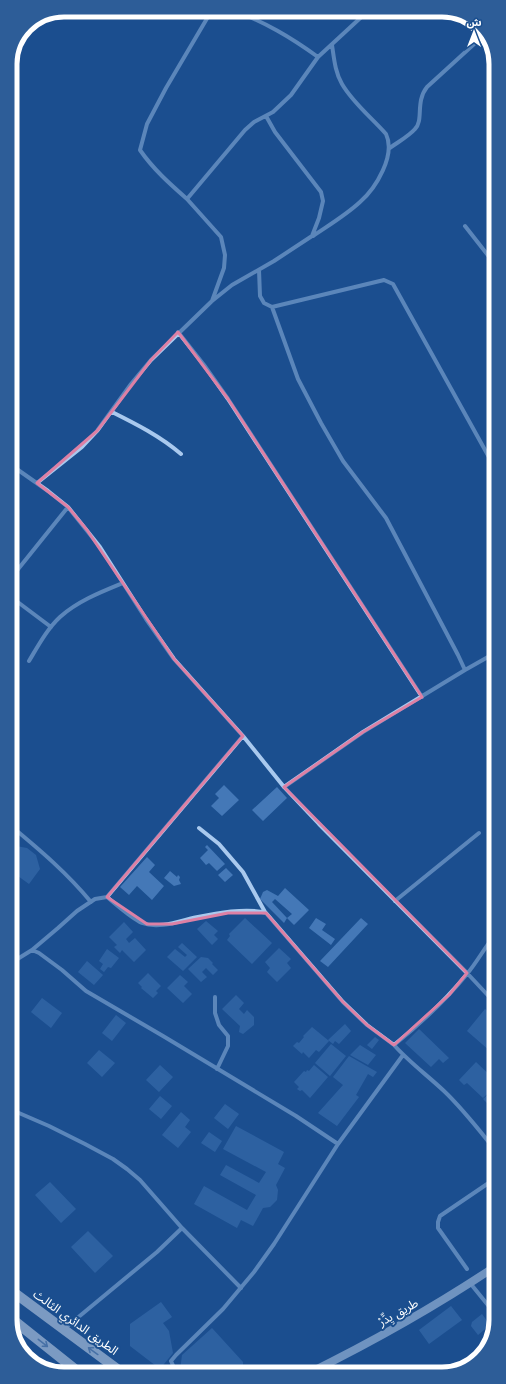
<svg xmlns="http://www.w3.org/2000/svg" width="506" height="1384" font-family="Inter,'Noto Sans Arabic',sans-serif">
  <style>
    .building { fill: #4478b7; fill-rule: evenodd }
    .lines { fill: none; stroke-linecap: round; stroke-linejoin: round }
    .street { stroke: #a9c9ee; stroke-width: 4 }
    .secondary { stroke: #d6e6fa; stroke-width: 8 }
    .primary { stroke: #f0f6ff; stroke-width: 10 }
    .oneway { stroke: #7b9ac1 }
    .marked { fill: none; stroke: #dd80a5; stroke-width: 3; stroke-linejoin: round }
    .labels { text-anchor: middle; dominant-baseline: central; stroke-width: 4; stroke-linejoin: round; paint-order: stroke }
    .street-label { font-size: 12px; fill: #fff; stroke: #1b4f8f }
    .rim { fill: none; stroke: #fff; stroke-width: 5 }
  </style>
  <rect width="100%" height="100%" fill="#1b4f8f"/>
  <path class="building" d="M224,785L239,800L222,816L211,806L219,798L215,794Z
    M277,787L287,798L263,821L252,810Z
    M11,832L18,842L16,846L27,848L36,855L40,869L29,884L11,871Z
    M207,845L225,864L217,871L209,863L206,865L200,858L208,850L205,847Z
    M147,857L155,865L149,872L164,886L152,900L137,886L129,895L120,887Z
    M226,868L233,875L225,882L218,875Z
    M170,871L177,877L178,875L180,877L179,880L181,884L174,886L164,878Z
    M285,888L309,910L294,925L287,918L284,923L260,899L263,892L267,890L278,896ZM275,899L292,914L287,918L272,902Z
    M245,918L272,943L252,964L227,940L230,936L229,934Z
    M316,918L326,924L322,930L335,939L331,945L309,928Z
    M361,918L368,924L328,967L320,961Z
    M206,921L218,931L214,935L218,939L212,945L197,929Z
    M124,922L133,932L126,939L129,943L135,938L146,950L134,962L122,950L120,953L114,947L117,945L109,937Z
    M182,943L197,957L183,971L167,957L175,949L185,957L187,955L178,947Z
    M279,948L291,959L287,963L291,968L277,982L267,972L270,968L265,962Z
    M107,949L119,958L111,968L108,967L104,972L100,969L103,964L99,961Z
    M201,957L208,958L213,963L212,964L218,970L213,975L206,968L202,972L207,977L201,982L188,969Z
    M87,961L103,975L94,985L78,972Z
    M148,973L161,986L156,991L158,993L153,998L141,988L142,987L138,983Z
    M180,975L188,982L184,986L192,994L183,1003L167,988Z
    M236,995L244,1003L239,1009L244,1014L247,1010L254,1017V1025L243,1034L239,1032L240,1026L222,1009Z
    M42,998L62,1013L51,1028L31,1012Z
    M485,1009L496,1018V1045L490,1051L467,1031Z
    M116,1015L126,1023L112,1041L102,1033Z
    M345,1024L351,1031L339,1044L335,1041L333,1044L328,1040Z
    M312,1027L329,1041L319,1052L316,1050L309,1058L303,1052L302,1054L293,1046L297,1042L299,1043L304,1037L303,1036Z
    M419,1029L449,1058L443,1063L439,1059L431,1067L405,1043Z
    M375,1037L379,1040L372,1049L367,1045Z
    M331,1044L346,1056L330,1076L315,1063Z
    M360,1045L376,1055L368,1065L350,1055Z
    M99,1050L115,1063L102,1077L87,1063Z
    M349,1056L377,1072L373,1077L368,1074L356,1095L359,1097L337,1126L318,1113L343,1085L333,1077Z
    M476,1062L496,1081V1086L483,1098L467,1083L464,1085L459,1080Z
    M160,1065L173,1077L159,1092L146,1080Z
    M314,1065L328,1077L310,1098L302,1090L300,1091L297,1089L299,1087L294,1082L304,1071L306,1072L307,1070L309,1071Z
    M496,1087V1105L492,1108L483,1099Z
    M160,1096L172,1106L161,1119L149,1109Z
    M225,1104L239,1114L228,1129L214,1118Z
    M181,1112L190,1120L185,1127L191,1132L178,1148L162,1135Z
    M236,1126L284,1152L278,1164L285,1168L276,1185L278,1190L277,1200L270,1207L263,1208L253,1226L241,1220L237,1228L194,1204L204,1186L247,1210L256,1195L220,1175L226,1165L259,1183L266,1172L223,1149Z
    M209,1132L222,1141L215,1152L201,1143Z
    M50,1182L76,1209L61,1223L35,1195Z
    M88,1231L113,1256L95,1273L71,1247Z
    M161,1302L172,1317L163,1323L169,1331L173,1353L160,1369L130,1346V1324Z
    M451,1306L462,1320L429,1344L419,1330Z
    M482,1314L490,1325L478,1335L471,1326L472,1322Z
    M212,1328L243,1362V1373H183L180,1371L182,1355Z"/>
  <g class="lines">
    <path class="street" d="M233,10C266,23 289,36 318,57
      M390,148C398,142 409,136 415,129C424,120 415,102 427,87L484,35
      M187,199C170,184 153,169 140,150L147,124L166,88L212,10
      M465,226L494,263
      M313,236C329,225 346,215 360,202C376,188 396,155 386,134C372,118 353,103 342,84C335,72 334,58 332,45
      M259,270L260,296L264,303L272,307L384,280L393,284L495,468
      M212,301L224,268L225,255L221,237L187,199L245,130L254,122L273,112L291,95L318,57L369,10
      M272,307L298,379L321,423L343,461L386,518L458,655L465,670
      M178,332L204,365L228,399L422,697
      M112,412C136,424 160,436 181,454
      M11,465L48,491L68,507L100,547L146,619L174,659L243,736L284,787L319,824L467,973L496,1004
      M37,483L82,447L97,431L131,384L151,360L212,301L232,285L274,261L312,236L319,218L323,201L321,192L275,132L266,116
      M11,578L68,507
      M11,597L51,627
      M29,661C38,646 47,629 60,617C78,601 101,592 123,583
      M243,736L107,897C117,905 131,918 142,923C158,929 177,922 193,918C213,914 246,907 266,913L343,1002L367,1025L394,1045
      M284,787L363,732L465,670L495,653
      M11,826C40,850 67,873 91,902
      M199,828L219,844L243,872L265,912
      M395,901L479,833
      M495,935C485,947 477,962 467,974C445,1001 420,1024 394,1045C409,1062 427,1075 444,1091C463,1109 479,1130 496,1151
      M32,950L39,953L62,970L86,991L163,1036L296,1116L338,1144
      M11,963L32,950L58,928L77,911L95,899L107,897
      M215,997V1013L219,1025L228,1036V1046L217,1069
      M12,1110L49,1126L85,1144L113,1159L127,1169L140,1180L182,1228L241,1288
      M467,1269L438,1228V1222L440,1216L496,1178
      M470,1283L496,1315
      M64,1329L157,1252L182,1228
      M170,1373L175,1370L171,1361L176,1355L223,1309L254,1272L274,1244L338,1144L403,1055"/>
    <path class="secondary" d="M309,1373C374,1341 436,1306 496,1266"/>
    <path class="primary" d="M12,1291L124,1374
      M12,1319L81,1374"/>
  </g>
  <defs><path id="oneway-shaft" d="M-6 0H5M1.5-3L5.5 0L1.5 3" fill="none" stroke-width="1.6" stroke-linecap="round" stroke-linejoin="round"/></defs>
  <g class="oneway">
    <use href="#oneway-shaft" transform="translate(43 1343) rotate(38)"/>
    <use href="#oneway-shaft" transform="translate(93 1351) rotate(-144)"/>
  </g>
  <path d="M0 0H506V1384H0ZM178,332L228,399L422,697L363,732L284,787L467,973L449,995L394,1045L367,1025L343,1002L266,913H228L172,924H147L107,897L243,736L174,659L87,530L68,507L37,483L97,431L151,360Z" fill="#1b4f8f" fill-opacity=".55" fill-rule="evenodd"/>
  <path class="marked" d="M178,332L228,399L422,697L363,732L284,787L467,973L449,995L394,1045L367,1025L343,1002L266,913H228L172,924H147L107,897L243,736L174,659L87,530L68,507L37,483L97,431L151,360Z"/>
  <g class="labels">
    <g class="street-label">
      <text transform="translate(398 1312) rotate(-29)">طريق يِدِّرْ</text>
      <text transform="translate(76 1322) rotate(36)">الطريق الدائري الثالث</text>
    </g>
  </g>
  <path d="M0 0H506V1384H0ZM64 17H442A47 47 0 0 1 489 64V1320A47 47 0 0 1 442 1367H64A47 47 0 0 1 17 1320V64A47 47 0 0 1 64 17Z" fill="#2d5d98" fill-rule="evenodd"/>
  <path class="rim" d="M64 17H442A47 47 0 0 1 489 64V1320A47 47 0 0 1 442 1367H64A47 47 0 0 1 17 1320V64A47 47 0 0 1 64 17Z"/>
  <g transform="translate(474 32)" stroke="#1b4f8f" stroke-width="3" paint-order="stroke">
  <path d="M0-3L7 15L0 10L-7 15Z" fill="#ffffff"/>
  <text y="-6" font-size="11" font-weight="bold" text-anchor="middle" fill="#ffffff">ش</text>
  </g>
</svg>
